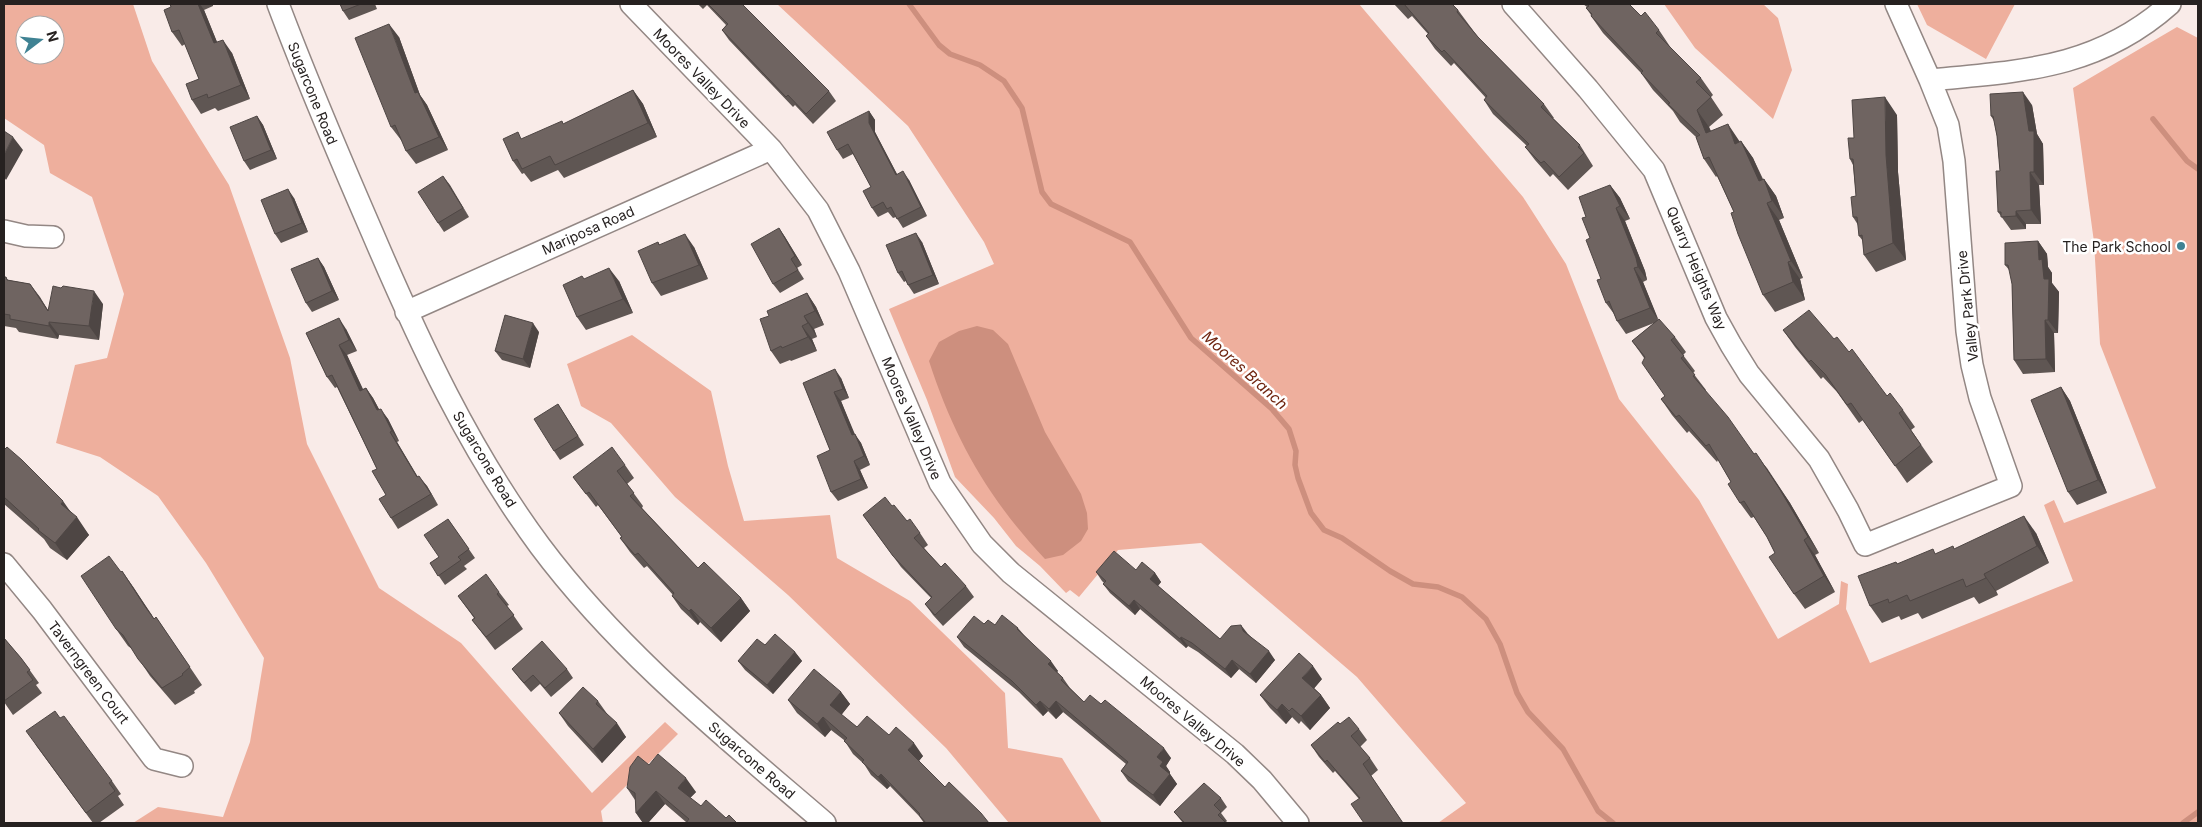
<svg xmlns="http://www.w3.org/2000/svg" width="2202" height="827" font-family="Inter,sans-serif">
  <style>
    .green { fill: #eeaf9d; fill-rule: evenodd }
    .water { fill: #cd8f7e }
    .lines { fill: none; stroke-linecap: round; stroke-linejoin: round }
    .stream { stroke: #cd8f7e; stroke-width: 5.5 }
    .minor-casing { stroke: #938784; stroke-width: 24 }
    .minor { stroke: #fff; stroke-width: 21 }
    .wall { fill: #5f5653 }
    .shaded-wall { fill: #4e4644 }
    .building { fill: #6f6461; stroke: #4e4644 }
    .poi-dot { fill: #3f8293; stroke: #fff; stroke-width: 2 }
    .labels { text-anchor: middle; dominant-baseline: central; stroke-width: 5; stroke-linejoin: round; paint-order: stroke }
    .street-label { font-size: 14px; fill: #262120; stroke: #fff }
    .poi-label { font-size: 14px; fill: #262120; stroke: #fff; text-anchor: end }
    .water-label { font-size: 15px; font-style: italic; fill: #6f2510; stroke: #fff }
  </style>
  <rect width="100%" height="100%" fill="#f9ebe8"/>
  <path class="green" d="M4,4H133L152,61L229,185L290,358L307,444L379,588L461,643L592,793L665,722L678,734L601,811L603,823H133L158,807L223,817L250,742L264,658L206,563L158,496L100,457L56,443L75,365L107,358L124,294L92,197L50,173L44,145L4,118ZM25,25H55V55H25Z
    M777,4H1359L1523,197L1566,264L1619,399L1699,500L1778,639L1839,604L1841,581L1848,584L1846,609L1870,663L2073,581L2044,505L2054,500L2064,523L2156,488L2100,344L2094,242L2073,88L2177,27L2198,38V823H1438L1466,803L1357,677L1201,543L1118,550L1079,597L1070,590L1066,593L1040,566L1016,546L994,518L955,477L927,400L889,309L994,264L984,242L908,126Z
    M1664,4H1763L1778,18L1792,70L1773,119L1695,48Z
    M1917,4H2015L1986,59L1927,25Z
    M632,335L711,391L728,466L744,521L830,515L837,558L910,601L1005,693L1008,748L1062,758L1102,823H1009L946,748L788,595L675,497L611,423L581,406L567,364Z"/>
  <path class="water" d="M977,326L993,330L1008,344L1045,432L1081,494L1087,513L1088,529L1081,541L1063,555L1045,559C989,500 954,438 929,361L939,342L959,331Z"/>
  <g class="lines">
    <path class="stream" d="M909,4L939,45L950,54L980,65L1004,81L1022,108L1042,192L1051,204L1130,242L1191,338L1272,409L1289,429L1296,451L1295,465L1298,478L1311,513L1324,530L1342,538L1390,571L1413,584L1438,587L1462,597L1486,619L1500,644L1517,693L1528,712L1563,749L1598,811L1613,823
      M2153,119L2187,161L2198,169
      M2183,823L2198,812"/>
    <defs>
      <path id="minor" d="M278,4C307,81 339,156 372,232C419,342 469,450 540,546C620,653 725,737 825,823
        M631,4L771,149L818,210L849,271L940,483L982,544L1011,573L1235,754L1262,780L1298,823
        M1513,4L1588,89L1654,170L1716,318L1731,345L1749,374L1819,459L1848,510L1865,545L2011,486L1980,398L1972,365L1967,331L1954,161L1948,125L1930,80L1896,4
        M1930,80C2022,71 2097,69 2170,4
        M4,231L26,236L53,237
        M406,312L771,149
        M4,564L42,610L154,759L182,766"/>
    </defs>
    <use href="#minor" class="minor-casing"/>
    <use href="#minor" class="minor"/>
  </g>
  <path class="wall" d="M170,4H213V6L204,10L217,42L232,53L250,99L218,111L215,108L201,114L192,100L199,79L185,44L182,46L172,32L171,7Z
    M340,4H375L377,9L349,20L343,11Z
    M698,4H742L829,91L836,101L813,124L795,105L793,107L729,40L722,30L726,25L707,5L703,9Z
    M1394,4H1452L1458,10L1478,37L1544,104L1554,118H1553L1580,145L1593,166L1568,190L1553,174L1550,177L1535,160L1525,147L1527,146L1493,114L1484,100L1486,98L1454,63L1451,66L1435,49L1426,36L1428,34L1412,16L1408,19Z
    M1583,4H1629L1641,16L1659,30L1671,48L1701,78L1713,95L1711,97L1723,115L1709,127L1711,131L1740,142L1741,141L1753,158L1763,179H1764L1776,196L1784,218L1779,220L1803,278L1800,279L1805,300L1775,312L1763,295L1734,212L1717,176L1716,177L1704,159L1696,137L1680,122L1673,111L1653,90L1641,73L1603,33L1591,16V15L1586,8L1587,7Z
    M399,37L420,95L427,105L448,150L416,164L406,151L402,140H401L391,127Z
    M633,90L643,104L657,137L564,178L558,170L531,182L524,173L522,174L513,161L523,139L564,124Z
    M2032,105L2037,134L2043,144L2044,185H2039L2041,224H2026V229L2011,230L1998,212L2000,171L1997,136L1994,121L1991,116Z
    M869,111L875,120V132L897,174L909,180L927,216L903,228L896,217L893,218L888,212L878,217L872,208L871,187L853,154L843,159L837,150Z
    M1897,115L1898,172L1906,260L1876,272L1864,255L1863,241L1859,236L1858,225L1853,217L1856,196L1853,165L1850,159L1854,138Z
    M257,116L263,125L277,159L250,170L244,161Z
    M443,176L469,217L444,232L438,223Z
    M1610,185L1620,198L1630,219L1625,221L1645,271L1647,280L1643,282L1658,320L1675,337L1686,352L1683,355L1695,371L1693,373L1706,390L1705,391L1754,454L1767,468L1790,503L1819,553L1815,555L1835,592L1805,609L1794,594L1775,553L1767,537L1754,517L1751,518L1740,503L1731,482L1718,460L1717,462L1689,431L1687,433L1672,415L1661,399L1665,396L1644,358L1632,341L1654,323L1626,334L1617,321L1614,314L1606,303L1601,279L1590,238Z
    M294,198L308,232L281,243L275,234Z
    M779,228L785,237L802,265L797,268L804,279L780,293L773,284Z
    M2038,241L2047,254L2048,267L2052,273V283L2059,292L2058,333H2054L2055,372L2023,374L2014,360L2012,284L2010,271L2005,265Z
    M658,242L660,245L694,247L708,279L661,296L652,283Z
    M922,242L939,284L914,294L908,285L906,281L904,282L898,273Z
    M318,258L324,267L339,300L312,312L306,303Z
    M4,277H6L8,280L30,284L48,310L103,304L99,340L59,335L58,339L19,332L16,328L4,326Z
    M584,279L619,281L633,313L586,330L577,317Z
    M807,293L816,307L824,325L814,329L817,337L812,339L817,351L791,361L790,360L780,364L771,351L769,316Z
    M346,329L357,351L347,355L363,389L366,388L373,398L379,409L388,419L399,441L397,442L418,477L427,486L438,505L398,529L391,518L386,495L377,469L337,387L335,388L327,377L306,333Z
    M1783,330L1834,339L1849,352L1887,396L1903,410L1915,427L1911,430L1933,462L1907,483L1863,420L1859,423L1837,392L1823,377L1821,379L1795,347Z
    M539,332L530,368L502,360L495,351Z
    M841,378L849,398L841,401L854,434L861,443L870,465L860,470L868,488L838,501L831,492L830,450L803,383Z
    M2061,387L2070,401L2107,493L2077,505L2068,492Z
    M558,404L584,445L560,460L554,451Z
    M4,448L71,512L89,535L67,560L50,548L44,539L4,504Z
    M625,465L634,478L627,484L643,506L642,508L698,568L741,598L750,611L721,642L700,622L698,625L681,609L672,596L673,595L647,566L644,568L630,552L620,538L622,537L598,505L596,507L573,477Z
    M892,506L907,521L920,533L928,545L924,548L941,567L966,586L974,597L943,626L933,615L925,604L931,598L901,567L863,515Z
    M448,519L475,558L464,566L467,569L445,585L430,563L439,557Z
    M2036,533L2049,563L1996,591L1998,595L1979,604L1974,597L1922,619L1918,613L1901,620L1899,616L1882,623L1870,606L1896,562L1897,564L1955,549Z
    M1136,570L1155,573L1161,582L1158,586L1220,639L1248,634L1275,660L1256,683L1239,669L1231,678L1198,652L1188,646L1186,648L1140,609L1135,615L1110,593L1103,584L1104,583L1102,581L1096,572Z
    M122,571L152,615L154,619L156,617L202,685L194,691L195,693L175,705L150,676L132,649L128,646L116,629L121,572Z
    M499,592L509,605L507,606L523,629L495,650L472,620L474,618L458,596Z
    M984,624L1018,628L1024,635L1058,671L1057,672L1063,678L1070,688L1084,702L1171,758L1166,766L1170,772V774L1177,784L1160,806L1128,781L1121,771L1126,764L1063,712L1056,719L1048,711L1043,716L1019,692L964,647L957,637Z
    M4,638L21,658L39,683L36,685L42,693L13,715L4,702Z
    M765,645L795,652L802,661L773,694L745,670L738,661Z
    M512,669H567L573,678L551,697L540,684L531,692L519,678Z
    M1322,679L1314,688L1321,695L1330,708L1310,730L1301,721L1299,724L1292,717L1286,724L1270,708L1260,695Z
    M841,692L850,704L841,715L857,727L889,735L923,756L919,761L945,787L989,823H924L919,816L890,786L887,789L871,775L864,764L853,754L844,740L831,730L825,737L797,713L788,700Z
    M598,701L608,715L626,737L602,763L568,726L559,713Z
    M1340,724L1359,729L1367,740L1360,747L1370,758L1378,770L1371,776L1403,823L1359,799L1335,771L1333,773L1319,757L1311,745Z
    M35,744L112,781L121,794L118,796L124,805L99,823H93Z
    M649,765L696,792L690,798L701,806L737,823L686,822L665,804L648,823H643L636,813L635,800L627,788Z
    M1221,798L1227,807L1221,813L1227,821L1225,823H1226H1183L1174,812Z"/>
  <path class="shaded-wall" d="M198,4H200L204,10L223,57L214,43Z
    M389,24L399,37L420,95L427,105L448,150L439,137L415,93Z
    M223,40L232,53L250,99L241,85Z
    M633,90L643,104L657,137L648,123Z
    M2023,92L2032,105L2037,134L2043,144L2044,185L2034,172Z
    M1885,97L1897,115L1898,172L1906,260L1893,243L1886,155Z
    M1697,110L1709,127L1718,150L1706,133Z
    M869,111L875,120V132L902,184L896,175L869,123Z
    M257,116L263,125L277,159L271,150Z
    M1728,124L1740,142L1735,144Z
    M13,137L23,150L6,180L4,177V155Z
    M1741,141L1753,158L1770,197L1764,179L1776,196L1784,218L1759,181Z
    M903,171L909,180L927,216L921,207Z
    M2030,172L2039,185L2041,224L2031,210Z
    M443,176L450,185L469,217L463,208Z
    M1610,185L1620,198L1630,219L1620,206Z
    M288,189L294,198L308,232L302,223Z
    M1767,203L1779,220L1803,278L1791,261Z
    M1616,208L1625,221L1645,271L1647,280L1638,267Z
    M2016,211L2026,224V229L2016,216Z
    M779,228L785,237L802,265L795,256Z
    M916,233L922,242L939,284L933,275Z
    M685,234L694,247L708,279L699,265Z
    M2038,241L2047,254L2048,267L2052,273V283L2059,292L2058,333L2048,320L2044,279L2039,260Z
    M318,258L324,267L339,300L332,291Z
    M1788,262L1800,279L1805,300L1793,282Z
    M609,268L619,281L633,313L623,299Z
    M1634,268L1643,282L1659,321L1650,308Z
    M30,284L40,297L57,325L48,311Z
    M94,291L103,304L99,340L89,326Z
    M807,293L816,307L824,325L815,311Z
    M804,316L814,329L817,337L808,323Z
    M339,318L346,329L357,351L349,340Z
    M2045,320L2054,333L2055,372L2046,359Z
    M49,322L59,335L58,339L49,326Z
    M533,323L539,332L530,368L523,359Z
    M802,326L812,339L817,351L808,337Z
    M339,345L347,355L368,401L360,391Z
    M835,369L841,378L849,398L843,389Z
    M2061,387L2070,401L2107,493L2098,480Z
    M366,388L373,398L385,421L377,410Z
    M834,392L841,401L859,444L852,435Z
    M381,409L388,419L399,441L392,431Z
    M390,432L397,442L424,488L417,477Z
    M855,434L861,443L870,465L864,456Z
    M1756,453L1790,503L1819,553L1808,537Z
    M854,461L860,470L868,488L861,479Z
    M419,476L427,486L438,505L431,494Z
    M63,501L75,518L61,504Z
    M2024,516L2036,533L2049,563L2037,546Z
    M77,517L89,535L67,560L55,543Z
    M1804,540L1815,555L1835,592L1824,576Z
    M122,571L134,588L156,622L144,605Z
    M1155,573L1161,582L1156,588L1150,579Z
    M1984,574L1996,591L1998,595L1986,578Z
    M741,598L750,611L721,642L711,628Z
    M1134,600L1140,609L1135,615L1129,606Z
    M691,609L700,622L698,625L689,611Z
    M1241,625L1248,634L1250,640L1243,631Z
    M1181,637L1188,646L1186,648L1180,639Z
    M1269,651L1275,660L1256,683L1250,674Z
    M795,652L802,661L773,694L767,685Z
    M1232,660L1239,669L1231,678L1225,669Z
    M1051,661L1058,671L1055,674L1048,664Z
    M1313,666L1322,679L1312,691L1302,678Z
    M841,692L850,704L839,718L830,705Z
    M1321,695L1330,708L1310,730L1301,716Z
    M1040,701L1048,711L1043,716L1036,705Z
    M1056,701L1063,712L1056,719L1049,709Z
    M1282,704L1292,717L1286,724L1277,710Z
    M823,717L831,730L825,737L817,724Z
    M617,723L626,737L602,763L593,749Z
    M914,743L923,756L917,763L908,750Z
    M1164,748L1171,758L1166,766L1170,772L1169,775L1170,774L1177,784L1160,806L1153,795L1157,757Z
    M881,774L890,786L887,789L878,777Z
    M686,778L696,792L687,801L678,788Z
    M656,791L665,804L648,823H643L636,813Z"/>
  <path class="building" d="M170,4H198L214,43L223,40L241,85L208,98L207,94L192,100L186,84L199,79L179,30L172,32L164,10L171,7Z
    M340,4H361L343,11Z
    M708,4H742L829,91L806,114L788,95L786,97L722,30L728,24Z
    M1404,4H1452L1458,10L1457,12L1478,37L1544,104L1541,107L1580,145L1578,147L1584,153L1559,177L1544,161L1541,163L1525,147L1529,144L1484,100L1487,96L1444,50L1442,52L1426,36L1429,33Z
    M1587,4H1629L1641,16L1645,12L1659,30L1656,33L1701,78L1696,82L1711,97L1697,110L1706,133L1728,124L1735,144L1741,141L1759,181L1764,179L1772,201L1767,203L1791,261L1788,262L1793,282L1763,295L1738,234L1731,213L1734,212L1709,157L1704,159L1696,137L1700,135L1668,104L1670,103L1641,73L1643,71L1591,16L1592,14L1586,8L1589,6Z
    M389,24L415,93L418,92L439,137L406,151L395,125L391,127L355,38Z
    M633,90L648,123L555,165L550,156L522,169L517,159L513,161L503,139L518,132L521,139L562,121L563,124Z
    M2023,92L2029,131H2034V172H2030L2031,210L2016,211V216L2001,217V212H1998L1996,171H2000L1997,136L1993,116H1991L1990,94Z
    M1885,97L1886,155L1893,243L1864,255L1862,235L1859,236L1857,217H1853L1851,197L1856,196L1853,159H1850L1848,138H1854L1852,100Z
    M869,111V123L896,175L903,171L921,207L897,219L891,207L887,209L883,202L872,208L863,191L871,187L848,144L837,150L827,132Z
    M257,116L271,150L244,161L230,127Z
    M4,131L13,137L4,155Z
    M443,176L463,208L438,223L418,192Z
    M1610,185L1620,206L1616,208L1636,258L1638,267L1634,268L1650,308L1617,321L1609,301L1606,303L1597,280L1601,279L1586,240L1590,238L1582,218L1586,217L1579,197Z
    M288,189L302,223L275,234L261,200Z
    M779,228L795,256L791,259L798,270L773,284L751,244Z
    M916,233L933,275L908,285L902,271L898,273L886,245Z
    M685,234L699,265L652,283L638,251L658,242L659,245Z
    M2038,241L2039,260L2042,259L2044,279H2049L2048,320H2045L2046,359L2014,360L2012,284L2008,265H2005V243Z
    M318,258L332,291L306,303L291,269Z
    M609,268L623,299L577,317L563,285L582,276L584,279Z
    M4,277H6L7,280L30,284L48,311L53,286L61,288L63,286L94,291L89,326L49,322V326L10,319V315L4,314Z
    M807,293L815,311L804,316L808,323L802,326L808,337L782,348L781,346L771,351L760,319L769,316L767,311Z
    M1809,310L1834,339L1837,337L1849,352L1852,349L1887,396L1890,393L1903,410L1899,413L1921,445L1895,466L1851,403L1847,405L1825,374L1811,360L1809,362L1783,330Z
    M505,315L533,323L523,359L495,351Z
    M339,318L349,340L339,345L360,391L366,388L377,410L381,409L392,431L390,432L417,477L419,476L431,494L391,518L379,499L386,495L372,471L377,469L332,375L327,377L306,333Z
    M1659,319L1675,337L1671,340L1684,356L1681,358L1695,375L1693,376L1728,417L1754,454L1756,453L1779,488L1808,537L1804,540L1824,576L1794,594L1769,557L1775,553L1767,537L1744,501L1740,503L1728,484L1731,482L1709,444L1706,446L1679,415L1676,417L1661,399L1665,396L1642,363L1645,357L1632,341Z
    M835,369L843,389L834,392L852,435L855,434L864,456L854,461L861,479L831,492L817,456L830,450L803,383Z
    M2061,387L2098,480L2068,492L2031,400Z
    M558,404L578,436L554,451L534,419Z
    M7,447L22,460L63,501L61,504L77,517L55,543L38,530L39,529L4,497V448L5,449Z
    M612,447L625,465L617,471L634,493L630,496L698,568L704,562L741,598L711,628L691,609L689,611L672,596L674,593L638,553L635,555L620,538L622,537L589,492L586,494L573,477Z
    M885,497L892,506L894,505L907,521L910,519L920,533L914,538L941,567L945,563L966,586L935,615L925,604L932,597L893,556L863,515Z
    M2024,516L2037,546L1984,574L1986,578L1966,587L1963,579L1910,601L1907,595L1889,603L1888,599L1870,606L1858,576L1896,562L1897,564L1933,549L1935,554L1953,546L1954,549Z
    M448,519L469,549L458,557L461,560L438,576L430,563L439,557L424,535Z
    M1114,551L1136,570L1142,562L1155,573L1150,579L1220,639L1231,626L1241,625L1243,631L1269,651L1250,674L1232,660L1225,669L1192,643L1181,637L1180,639L1134,600L1129,606L1103,584L1106,581L1096,572Z
    M109,556L121,572L122,571L144,605L154,619L156,617L190,667L182,674L183,675L162,688L138,659L123,635L116,629L81,576Z
    M486,574L499,592L497,594L514,615L486,637L472,620L475,618L458,596Z
    M1002,615L1018,628L1017,629L1051,661L1048,664L1063,678L1061,680L1084,702L1090,695L1101,704L1105,700L1164,748L1157,757L1163,762L1160,766L1170,774L1153,795L1121,771L1128,762L1056,701L1049,709L1040,701L1036,705L1012,681L957,637L974,616L984,624L988,620L995,625Z
    M775,634L795,652L767,685L738,661L757,639L765,645Z
    M4,638L21,658L30,670L27,672L33,680L4,701Z
    M542,641L567,669L545,688L533,675L524,683L512,669Z
    M1299,653L1313,666L1302,678L1321,695L1301,716L1292,708L1289,711L1282,704L1277,710L1260,695Z
    M814,669L841,692L830,705L857,727L867,716L889,735L896,727L914,743L908,750L945,787L949,782L981,813L989,823H926L919,815L920,814L881,774L878,777L862,762L864,760L844,741L847,738L823,717L817,724L788,700Z
    M583,687L598,701L596,704L617,723L593,749L559,713Z
    M55,711L60,718L64,716L112,781L109,783L115,791L86,813L26,731Z
    M1349,717L1359,729L1351,736L1370,758L1363,764L1403,823H1364L1351,804L1360,798L1327,760L1325,762L1311,745L1338,722L1340,724Z
    M658,754L686,778L678,788L701,806L706,800L726,818L729,815L737,823H686L689,819L656,791L636,813L635,793L627,788L630,767L638,756L649,765Z
    M1204,783L1221,798L1214,805L1221,812L1218,815L1226,823H1185L1174,812Z"/>
  <circle class="poi-dot" cx="2181" cy="246" r="5"/>
  <g class="labels">
    <g class="street-label">
      <text transform="translate(702 78) rotate(46)">Moores Valley Drive</text>
      <text transform="translate(313 93) rotate(68)">Sugarcone Road</text>
      <text transform="translate(588 230) rotate(-24)">Mariposa Road</text>
      <text transform="translate(1697 268) rotate(67)">Quarry Heights Way</text>
      <text transform="translate(1967 306) rotate(-96)">Valley Park Drive</text>
      <text transform="translate(912 418) rotate(67)">Moores Valley Drive</text>
      <text transform="translate(485 459) rotate(59)">Sugarcone Road</text>
      <text transform="translate(89 672) rotate(53)">Taverngreen Court</text>
      <text transform="translate(1193 721) rotate(40)">Moores Valley Drive</text>
      <text transform="translate(752 760) rotate(41)">Sugarcone Road</text>
    </g>
    <g class="poi-label">
      <text x="2171" y="246">The Park School</text>
    </g>
    <g class="water-label">
      <text transform="translate(1245 370) rotate(42)">Moores Branch</text>
    </g>
  </g>
  <rect width="2202" height="827" fill="none" stroke="#262120" stroke-width="10"/>
  <g transform="translate(40 40) rotate(74)"><circle r="24" fill="#ffffff" stroke="#a8a6a6"/>
  <path d="M0-4L9 19L0 12L-9 19Z" fill="#3f8293"/>
  <text y="-8" font-size="14" font-weight="bold" text-anchor="middle" fill="#262120">N</text>
  </g>
</svg>
